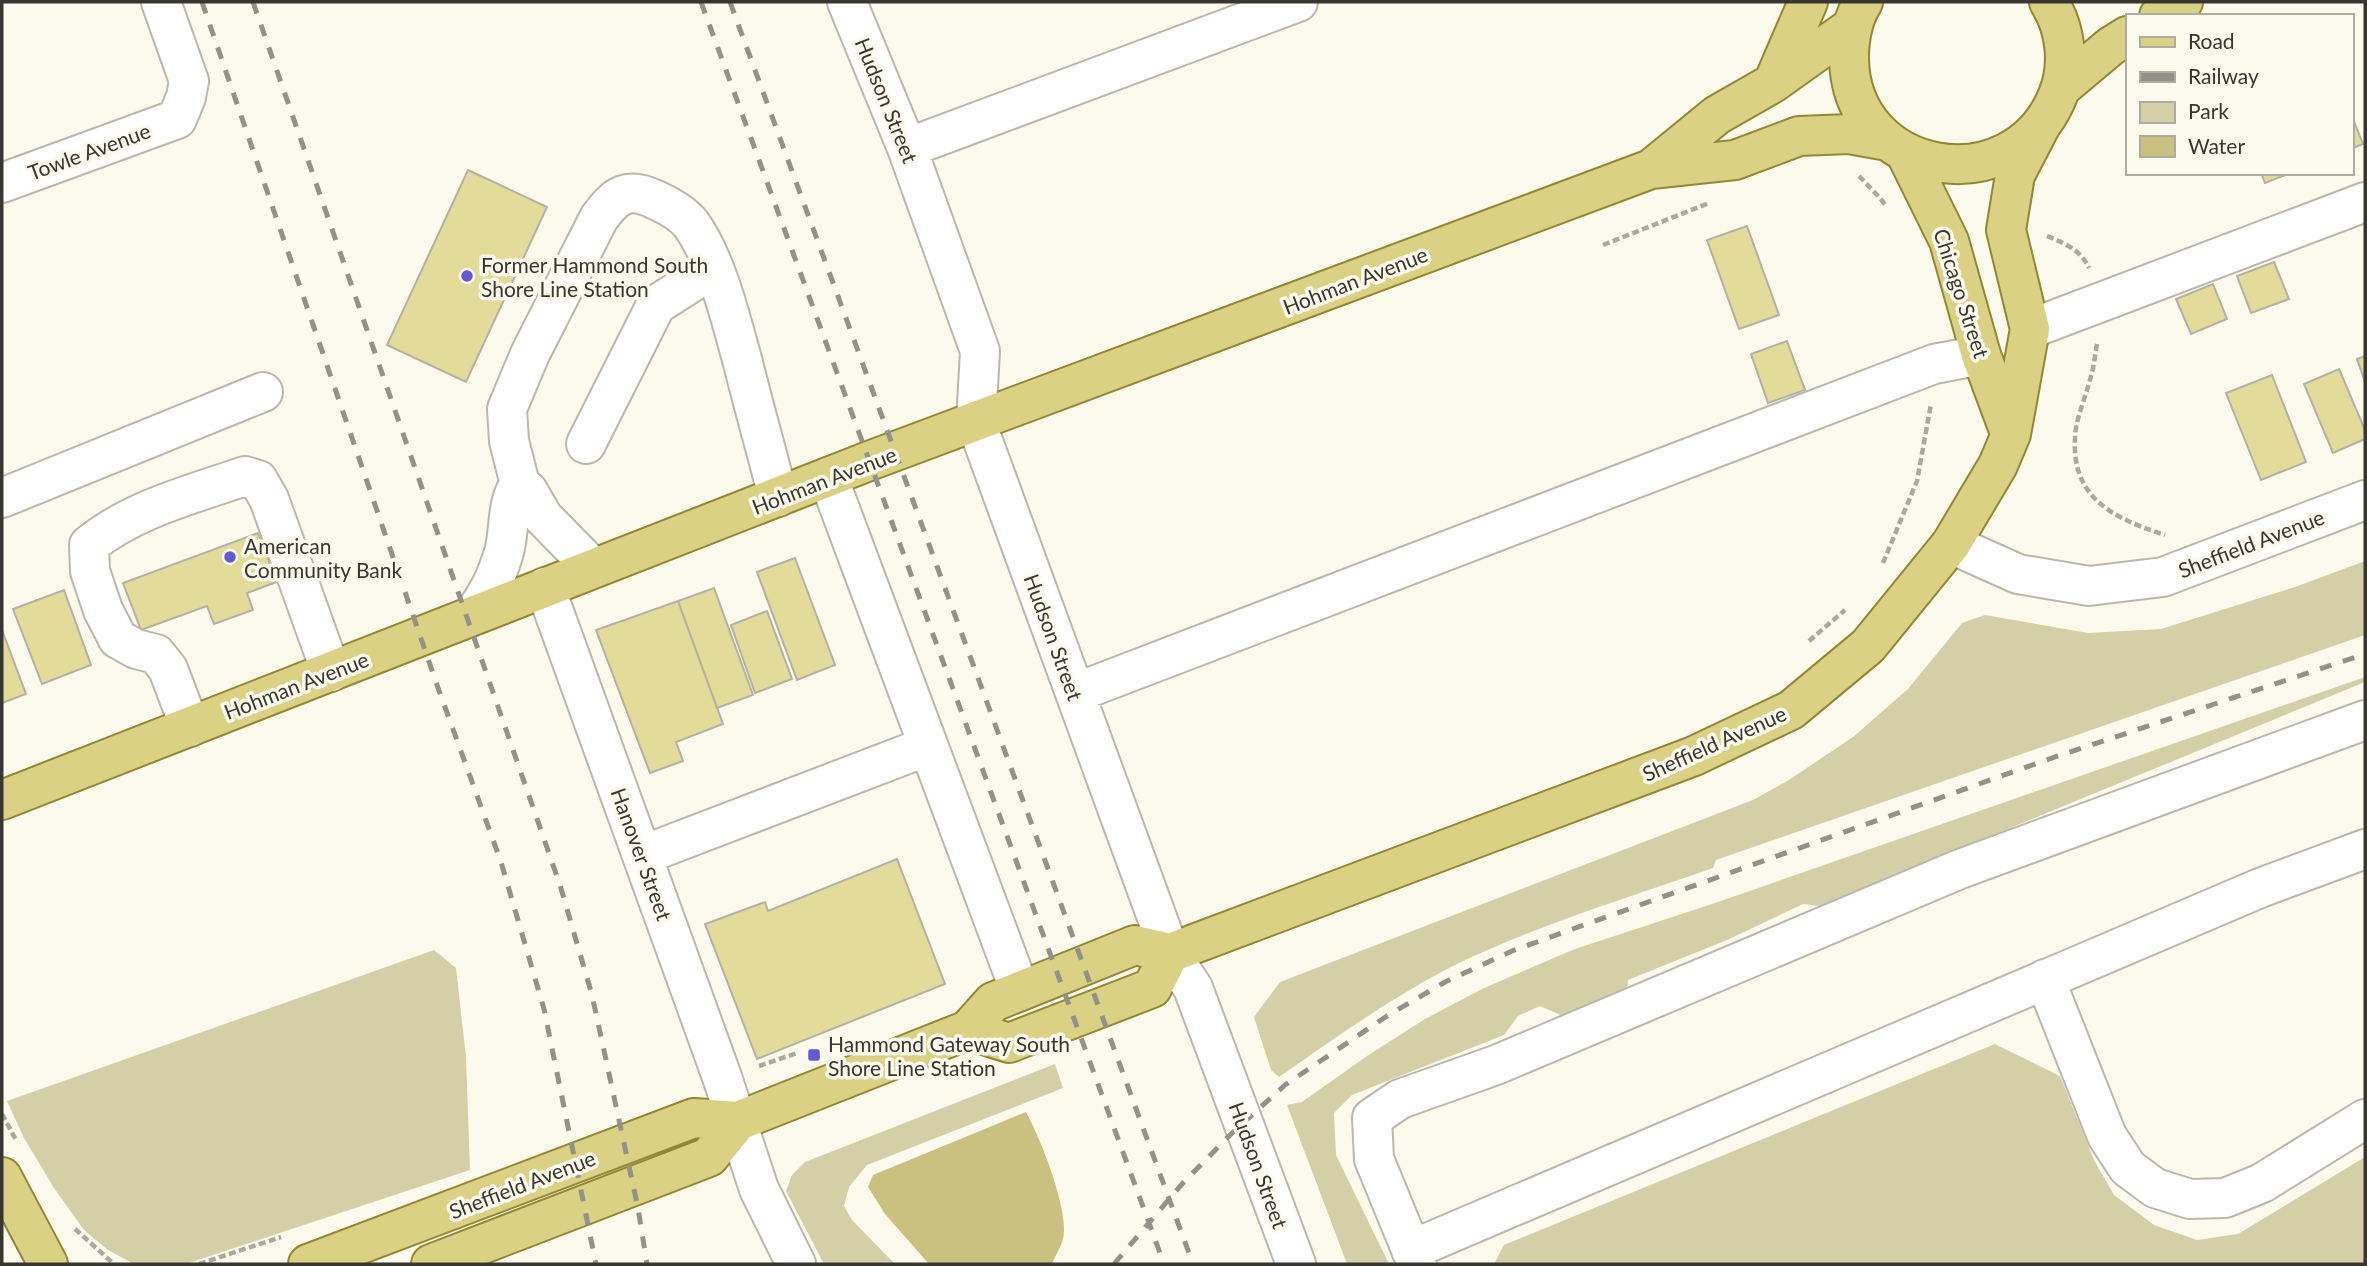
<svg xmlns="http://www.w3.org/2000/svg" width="2367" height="1266" font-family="Lato,sans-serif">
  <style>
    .green { fill: #d4cfa7 }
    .water { fill: #cac180 }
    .building { fill: #e3db99; stroke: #b2b1a3; stroke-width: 2 }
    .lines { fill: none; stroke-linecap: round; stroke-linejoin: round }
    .minor-casing { stroke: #bab8ab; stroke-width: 42 }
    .major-casing { stroke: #928733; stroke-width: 42 }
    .path { stroke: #aba99f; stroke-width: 4.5; stroke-dasharray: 7 3.5; stroke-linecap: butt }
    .minor { stroke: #fff; stroke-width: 38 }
    .major { stroke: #dbd185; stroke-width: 38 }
    .rail { stroke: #939289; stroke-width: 5; stroke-dasharray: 12 12; stroke-linecap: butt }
    .poi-dot { fill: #6259d2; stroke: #fcfaec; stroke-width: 2.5 }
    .labels { text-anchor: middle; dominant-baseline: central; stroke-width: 7; stroke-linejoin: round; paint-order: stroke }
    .street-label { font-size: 21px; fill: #373631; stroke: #fcfaec }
    .poi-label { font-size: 21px; fill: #373631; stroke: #fcfaec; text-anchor: start }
  </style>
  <rect width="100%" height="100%" fill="#fcfaec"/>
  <path class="green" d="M2365,561V635L1716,860L1713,868C1628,898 1540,924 1459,963C1395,995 1338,1036 1279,1077L1271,1070L1254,1017L1280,982L1753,800L1789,780L1853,737L1908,689L1962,623L1985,615L2088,633L2161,629L2295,587Z
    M2365,677V682L1821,906L1803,904L1727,940L1628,980L1627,989L1563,1016L1540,1006L1518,1016L1504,1035L1352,1095L1334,1113L1336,1155L1389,1264H1347L1287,1105L1302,1102L1367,1056L1425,1019L1484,988L1575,949L1715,903Z
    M434,950L456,968L466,1057L470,1170L189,1263H132L108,1250L84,1230L54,1188L24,1138L7,1101Z
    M1995,1044L2060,1076L2094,1160L2114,1195L2154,1225L2197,1240L2238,1234L2365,1157V1264H1494L1504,1245Z
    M1055,1064L1063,1088L867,1165L849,1187L844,1206L852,1220L895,1264H824L786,1191L792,1175L805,1162Z"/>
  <path class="water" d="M1026,1112C1040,1137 1070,1212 1063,1239C1061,1247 1055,1256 1052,1264H929L885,1214L868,1187L873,1175Z"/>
  <path class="building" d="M2351,114L2363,144L2351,149Z
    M468,170L547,207L466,382L387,345Z
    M2261,173H2290L2265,183Z
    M1747,226L1779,315L1739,329L1707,240Z
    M2274,262L2289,299L2251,313L2237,276Z
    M2213,284L2227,319L2191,334L2176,299Z
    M1787,341L1805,390L1768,403L1751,354Z
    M2365,356V382L2357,359Z
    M2339,369L2365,430V439L2333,453L2304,384Z
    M2272,375L2306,462L2261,480L2226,393Z
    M258,533L277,582L247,593L253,610L214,624L207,606L141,630L123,583Z
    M795,558L835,665L797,680L757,572Z
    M714,588L753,695L717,708L678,601Z
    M64,590L91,665L42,684L13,609Z
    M678,601L723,724L676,742L683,761L650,773L596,630Z
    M767,611L792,679L755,693L731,625Z
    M2,630L26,694L2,703Z
    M897,859L945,984L757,1059L705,924L765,902L768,911Z"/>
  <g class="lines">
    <defs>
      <path id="minor" d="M847,2L907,148L980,351L976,422L1170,953L1193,988L1296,1264
        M907,148L1298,2
        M2,183L177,119L186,97L189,81L161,2
        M2030,329L2365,202
        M586,444L656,305L714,268
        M828,477L1020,991
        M2,498L263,392
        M1951,544L2018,574L2089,586L2163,577L2365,500
        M593,568L543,517L528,491L520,484L509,441L507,409L530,354L599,218C616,195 627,186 656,200C667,205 683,214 691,224C717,260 731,320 743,363C754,408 767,452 778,497
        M545,587L722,1077L759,1189L796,1264
        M473,615C489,592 496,579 504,552C510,531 506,501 520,484
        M1075,693L1934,364L1981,355
        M190,727L168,669L156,654L136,649L118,639L103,610L90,571L89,545C133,509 193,494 245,476L258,480L269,499L331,672
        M643,855L928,746
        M2045,979L2107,1136L2128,1168L2155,1188L2190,1199L2225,1198L2262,1183L2365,1119
        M1411,1250L2260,888L2365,849
        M1417,1264L1374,1159L1372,1118L1400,1099L1496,1065L1960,869L2365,720"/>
      <path id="major" d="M1863,2C1853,18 1849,39 1849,58C1850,177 2014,205 2058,95C2070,65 2066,29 2049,2
        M2159,16L2183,2
        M1773,83L1808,2
        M2061,88L2111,46L2127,36
        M1906,154L1949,241L1981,355L2010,433
        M1651,169L1717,115L1773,83L1853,26
        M2,800L869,461L1651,169L1735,160L1799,136L1849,134L1888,141
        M968,1030L1009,1043L1152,988L1170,953
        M2,1177L48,1264
        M308,1264L694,1118L738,1121L968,1030L993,1002L1135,945L1170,953L1694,756L1791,710L1868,646L1951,544L1998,465L2011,434L2030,329L2006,230L2015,175L2041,125
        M431,1264L709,1157L738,1121"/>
    </defs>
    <use href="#minor" class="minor-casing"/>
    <use href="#major" class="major-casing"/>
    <path class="path" d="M1859,176L1880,198L1886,206
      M2047,236C2064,243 2081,250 2089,268
      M1603,245L1709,203
      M2097,344C2095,355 2094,366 2091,376C2087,393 2079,411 2076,428C2067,495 2109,517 2165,535
      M1883,563L1917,481L1931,404
      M1809,641L1845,610
      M759,1066L797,1053
      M2,1114L16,1140
      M75,1229L114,1264
      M199,1264L281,1237"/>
    <use href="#minor" class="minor"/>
    <use href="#major" class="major"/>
    <path class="rail" d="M202,2L437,685L501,862L544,1009L596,1264
      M253,2L560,885L592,995L638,1208L647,1264
      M701,2L1164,1264
      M730,2L1193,1264
      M1114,1264L1182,1184L1230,1135L1285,1085L1387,1016L1445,982L1512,951L1581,926L2049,759L2365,654"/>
  </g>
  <g class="poi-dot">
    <circle cx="467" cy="276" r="7"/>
    <circle cx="230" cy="557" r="7"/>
    <rect x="807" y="1048" width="14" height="14" rx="3.5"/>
  </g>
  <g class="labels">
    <g class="street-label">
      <text transform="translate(887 100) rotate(68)">Hudson Street</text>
      <text transform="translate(89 151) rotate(-20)">Towle Avenue</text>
      <text transform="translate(1355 280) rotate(-21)">Hohman Avenue</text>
      <text transform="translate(1962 293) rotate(72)">Chicago Street</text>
      <text transform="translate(824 480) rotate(-21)">Hohman Avenue</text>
      <text transform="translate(2251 543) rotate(-21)">Sheffield Avenue</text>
      <text transform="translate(1054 637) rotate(70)">Hudson Street</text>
      <text transform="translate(296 685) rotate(-21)">Hohman Avenue</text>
      <text transform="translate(1714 743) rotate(-24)">Sheffield Avenue</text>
      <text transform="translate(642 854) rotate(70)">Hanover Street</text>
      <text transform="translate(1259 1165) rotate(70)">Hudson Street</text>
      <text transform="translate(522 1184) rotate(-21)">Sheffield Avenue</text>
    </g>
    <g class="poi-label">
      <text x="481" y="264">Former Hammond South<tspan x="481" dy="24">Shore Line Station</tspan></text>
      <text x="244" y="545">American<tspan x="244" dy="24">Community Bank</tspan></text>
      <text x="828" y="1043">Hammond Gateway South<tspan x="828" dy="24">Shore Line Station</tspan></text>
    </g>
  </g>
  <rect width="2367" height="1266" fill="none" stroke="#373631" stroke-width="7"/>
  <rect x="2126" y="14" width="228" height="161" fill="#fcfaec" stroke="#adaca1" stroke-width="2"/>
  <rect x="2140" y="37" width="35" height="10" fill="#dbd185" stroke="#adaca1" stroke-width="2"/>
  <text x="2188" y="49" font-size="21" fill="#373631">Road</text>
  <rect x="2140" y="72" width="35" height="10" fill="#939289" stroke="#adaca1" stroke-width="2"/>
  <text x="2188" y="84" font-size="21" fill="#373631">Railway</text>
  <rect x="2140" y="102" width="35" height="21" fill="#d4cfa7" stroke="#adaca1" stroke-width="2"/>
  <text x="2188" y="119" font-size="21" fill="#373631">Park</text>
  <rect x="2140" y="136" width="35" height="21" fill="#cac180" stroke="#adaca1" stroke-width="2"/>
  <text x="2188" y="154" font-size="21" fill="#373631">Water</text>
</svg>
